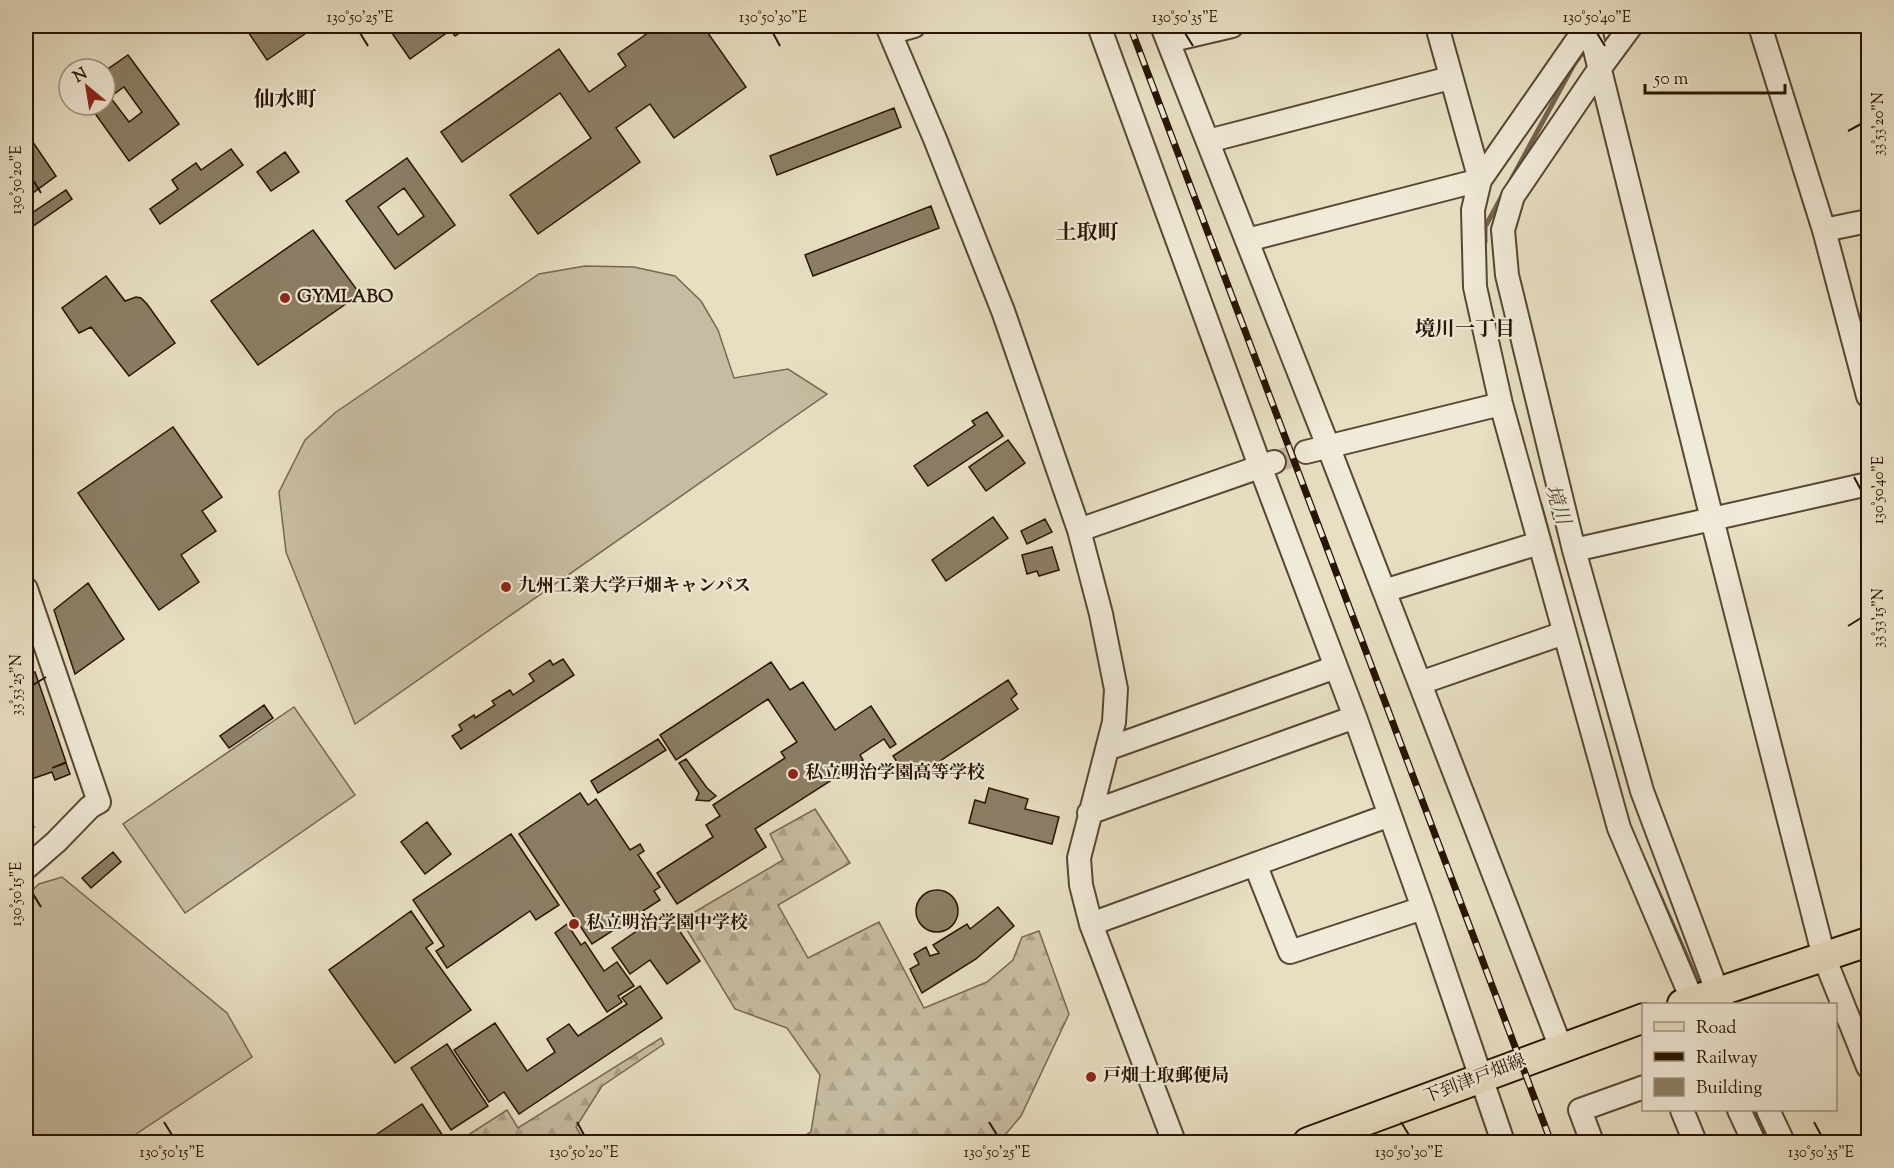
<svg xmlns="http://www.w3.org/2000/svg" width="1894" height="1168" font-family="'Sorts Mill Goudy','Noto Serif JP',serif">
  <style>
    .forest { fill: url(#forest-firs); stroke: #776852; stroke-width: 1.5 }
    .pitch { fill: #c7bca2; stroke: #776852; stroke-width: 1.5 }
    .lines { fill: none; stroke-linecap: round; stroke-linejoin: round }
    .stream { stroke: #73644e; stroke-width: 5 }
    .building { fill: #8b7e66; stroke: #271402; stroke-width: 1.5; fill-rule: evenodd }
    .minor-tunnel { stroke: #c1b69c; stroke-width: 22; stroke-dasharray: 22 11; stroke-linecap: butt }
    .minor-casing { stroke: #574732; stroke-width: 26 }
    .major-casing { stroke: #271402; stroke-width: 32 }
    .minor { stroke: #f0ead8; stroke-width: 22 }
    .major { stroke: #e8dfc3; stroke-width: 28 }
    .rail-casing { stroke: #271402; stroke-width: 7 }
    .rail { stroke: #f0ead8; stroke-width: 4.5; stroke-dasharray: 14; stroke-linecap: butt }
    .ticks { fill: none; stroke: #271402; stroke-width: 2 }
    .poi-dot { fill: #8f2418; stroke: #f0ead8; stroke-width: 2 }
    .labels { text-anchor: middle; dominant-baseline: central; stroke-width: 4.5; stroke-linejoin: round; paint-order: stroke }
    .poi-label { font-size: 18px; font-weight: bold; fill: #271402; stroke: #f0ead8; text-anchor: start }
    .street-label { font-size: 18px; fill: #271402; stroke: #f0ead8 }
    .neighbourhood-label { font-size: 20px; font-weight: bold; fill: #271402; stroke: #f0ead8 }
    .water-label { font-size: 20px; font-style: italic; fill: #5a4a35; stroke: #f0ead8 }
    .quarter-label { font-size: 21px; font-weight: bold; fill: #271402; stroke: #f0ead8 }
    .neatline { fill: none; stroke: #271402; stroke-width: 2 }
    .ticks-label { font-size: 15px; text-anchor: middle; fill: #271402 }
  </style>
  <defs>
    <pattern id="forest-firs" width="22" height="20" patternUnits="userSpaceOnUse" patternTransform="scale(1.5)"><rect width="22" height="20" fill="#c7bca2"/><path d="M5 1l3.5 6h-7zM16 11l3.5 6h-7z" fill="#aba18a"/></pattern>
  </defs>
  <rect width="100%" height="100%" fill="#e8dfc3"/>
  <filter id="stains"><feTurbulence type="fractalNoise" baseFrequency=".00333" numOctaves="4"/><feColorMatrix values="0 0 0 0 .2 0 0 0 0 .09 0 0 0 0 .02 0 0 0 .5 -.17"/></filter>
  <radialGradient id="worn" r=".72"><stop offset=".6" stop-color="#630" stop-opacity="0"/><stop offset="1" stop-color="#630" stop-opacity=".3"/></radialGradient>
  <path class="forest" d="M815,809L850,863L778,905L808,958L879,922L924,1008L987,982L1013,960L1022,937L1039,931L1069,1014L1021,1116L999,1142H794L811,1132L820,1075L787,1028L735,1009L681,920L783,860L770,834Z
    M661,1038L664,1044L602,1086L576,1127L585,1142H457L507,1110L518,1128Z"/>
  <path class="pitch" d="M585,266L634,267L675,276L701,301L718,330L734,378L788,369L827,394L355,724L286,552L279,492L305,440L336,412L539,274Z
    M294,707L355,795L185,913L123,824Z
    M62,877L227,1013L252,1057L124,1142H26V896L39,884Z"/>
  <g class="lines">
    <path class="stream" d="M1511,180L1573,66L1586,47
      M1485,242V227L1502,196
      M1540,504L1555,559
      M1644,860L1701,989
      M1756,1110L1769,1142"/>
  </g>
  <path class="building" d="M244,26H314L315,27L267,60Z
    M387,26H439L445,34L410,59Z
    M447,26H470L455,36Z
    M658,26H703L746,87L674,138L650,104L616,128L640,162L538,234L510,195L591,138L560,93L462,162L441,132L559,49L589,92L626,66L618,54Z
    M128,55L179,124L129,161L89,105H105V71ZM124,87L142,112L129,122L110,97Z
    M894,108L901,127L777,175L770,156Z
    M26,132L56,176L26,198Z
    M231,149L243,165L160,224L150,209L178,189L172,180L196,163L201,170Z
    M285,152L299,172L271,191L257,172Z
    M407,158L455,225L395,269L346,201ZM404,188L424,216L398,235L378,207Z
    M66,190L72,199L26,231V217Z
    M931,206L939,228L813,276L805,255Z
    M313,230L360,294L258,365L211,301Z
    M106,276L125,301L136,297L141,298L147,304L175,343L129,376L91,327L79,333L62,308Z
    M987,412L1003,436L928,486L914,466L975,425L972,421Z
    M173,427L222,497L202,511L216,531L181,555L199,582L159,610L78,493Z
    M1008,440L1025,463L986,491L969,467Z
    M993,517L1008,538L946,581L932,560Z
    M1045,519L1052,532L1027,544L1021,531Z
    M1052,547L1059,570L1039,576L1037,571L1027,574L1022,555Z
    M88,583L124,639L75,674L54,610Z
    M563,659L574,675L461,749L452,736L462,730L459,725L474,715L475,718L495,705L492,701L510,690L513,695L534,681L529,674L550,660L553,665Z
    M771,662L790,690L803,682L835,730L871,706L896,744L890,748L884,739L860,755L863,760L755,829L766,847L677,904L657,873L713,837L706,825L720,816L713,805L785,758L781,752L797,742L768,699L676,760L660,735Z
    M35,672L66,762L52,768L66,763L70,774L55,780L52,772L26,781V675Z
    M1008,680L1017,694L1011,699L1018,709L910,781L893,756Z
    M264,705L273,718L229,748L220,736Z
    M658,739L666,750L598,793L591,781Z
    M686,759L707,788L716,796L709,801L696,800L699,793L679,763Z
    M989,788L1028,799L1025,809L1059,817L1052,844L969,823L975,800L985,803Z
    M580,793L588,805L596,799L630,850L640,844L644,851L638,855L660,887L654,891L660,900L592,944L519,834Z
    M26,816L34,827L26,834Z
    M427,822L451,854L425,874L401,842Z
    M511,834L559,905L536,920L530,911L447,968L436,951L444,946L413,900Z
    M113,852L121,862L91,888L82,878Z
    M916 911a21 21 0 1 1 42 0a21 21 0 1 1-42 0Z
    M998,907L1014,926L976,959L922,993L910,969L919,964L914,954L926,947L930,956L939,953L933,945L967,924L970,929Z
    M411,911L433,943L426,948L471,1010L395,1063L329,970Z
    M666,911L700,961L667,984L650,960L630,974L612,948Z
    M567,924L581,945L585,942L604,971L617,962L634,986L618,996L622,1002L607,1012L555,933Z
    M640,986L662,1018L519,1114L504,1092L489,1102L454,1050L495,1023L527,1071L555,1052L547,1039L569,1024L578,1036L627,1004L622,998Z
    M447,1044L488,1106L451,1130L411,1068Z
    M422,1104L447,1142H375L371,1138Z"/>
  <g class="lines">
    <path class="minor-tunnel" d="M1274,462L1306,452"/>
    <defs>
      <path id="minor" d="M887,26L935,139L1003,311L1079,530L1101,614L1116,689L1114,722L1079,858L1081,885L1091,924L1174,1142
        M1099,26L1260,466L1355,717L1423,908L1503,1142
        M1162,26L1328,446L1561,1048
        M1587,26L1480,180L1473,210L1475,287L1501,404L1619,828L1694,1004
        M1589,26L1712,519L1824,957L1868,1067
        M1631,26L1600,68L1513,196L1503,230L1507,275L1574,550L1642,791L1722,1004
        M1760,26L1824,230L1868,396
        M890,33L914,26
        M1168,41L1232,26
        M1208,141L1450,78
        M1824,230L1868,221
        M1247,240L1480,180L1437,26
        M1306,452L1501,404
        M1079,530L1274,462
        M1574,550L1868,484
        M26,589L99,802L90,807L56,842L26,868
        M1384,591L1539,543
        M1420,683L1564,633
        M1107,749L1336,667
        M1089,813L1355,717
        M1255,864L1290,952L1423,908
        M1091,924L1390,815
        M1682,1110L1695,1142
        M1739,1110L1754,1142
        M1768,1110L1783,1142
        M1592,1142L1580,1110L1644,1087"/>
      <path id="major" d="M1682,1004L1868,942
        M1308,1142L1644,1018"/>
    </defs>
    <use href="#minor" class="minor-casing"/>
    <use href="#major" class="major-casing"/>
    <use href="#minor" class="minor"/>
    <use href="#major" class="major"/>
    <defs>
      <path id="rail" d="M1130,26L1551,1142"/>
    </defs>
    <use href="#rail" class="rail-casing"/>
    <use href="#rail" class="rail"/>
  </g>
  <path class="ticks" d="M360,33L368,46M773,33L780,46M1185,33L1193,46M1597,33L1605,46M1848,131L1861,124M33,180L41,193M1854,477L1861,490M1848,626L1861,618M33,685L46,677M33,894L41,907M164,1122L172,1135M577,1122L584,1135M989,1122L997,1135M1401,1122L1409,1135M1814,1122L1821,1135"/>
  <g class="poi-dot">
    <circle cx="285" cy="298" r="6"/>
    <circle cx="506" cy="587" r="6"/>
    <circle cx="793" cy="774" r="6"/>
    <circle cx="574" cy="924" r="6"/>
    <circle cx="1091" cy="1077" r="6"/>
  </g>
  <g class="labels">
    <g class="poi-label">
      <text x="297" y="298">GYMLABO</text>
      <text x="518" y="587">九州工業大学戸畑キャンパス</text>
      <text x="805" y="774">私立明治学園高等学校</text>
      <text x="586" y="924">私立明治学園中学校</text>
      <text x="1103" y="1077">戸畑土取郵便局</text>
    </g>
    <g class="street-label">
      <text transform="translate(1475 1080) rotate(-21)">下到津戸畑線</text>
    </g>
    <g class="neighbourhood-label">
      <text x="1465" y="330">境川一丁目</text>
    </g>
    <g class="water-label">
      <text transform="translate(1556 505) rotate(72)">境川</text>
    </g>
    <g class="quarter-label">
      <text x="285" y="101">仙水町</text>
      <text x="1087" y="234">土取町</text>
    </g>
  </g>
  <rect width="1894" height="1168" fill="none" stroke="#e8dfc3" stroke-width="66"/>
  <rect x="1642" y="1003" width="195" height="108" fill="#f0ead8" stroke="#a09482" stroke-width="1.5"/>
  <rect x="1654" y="1022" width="30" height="9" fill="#e8dfc3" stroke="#a09482" stroke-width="1.5"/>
  <text x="1696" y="1033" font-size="18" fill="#271402">Road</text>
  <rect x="1654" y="1052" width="30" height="9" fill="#271402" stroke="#a09482" stroke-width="1.5"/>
  <text x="1696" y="1063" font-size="18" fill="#271402">Railway</text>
  <rect x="1654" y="1078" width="30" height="18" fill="#8b7e66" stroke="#a09482" stroke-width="1.5"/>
  <text x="1696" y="1093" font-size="18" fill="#271402">Building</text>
  <g transform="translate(87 87) rotate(330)"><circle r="28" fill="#f0ead8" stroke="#a09482" stroke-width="1.5"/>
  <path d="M0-4.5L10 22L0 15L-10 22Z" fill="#8f2418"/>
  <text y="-9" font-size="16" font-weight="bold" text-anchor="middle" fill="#271402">N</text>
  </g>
  <path d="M1645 84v9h140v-9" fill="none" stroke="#271402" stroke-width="3"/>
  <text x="1654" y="84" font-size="18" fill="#271402" stroke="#f0ead8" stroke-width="4.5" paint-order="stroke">50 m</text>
  <rect x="33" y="33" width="1828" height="1102" class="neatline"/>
  <g class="ticks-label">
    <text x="360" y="22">130°50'25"E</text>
    <text x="773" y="22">130°50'30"E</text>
    <text x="1185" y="22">130°50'35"E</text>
    <text x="1597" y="22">130°50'40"E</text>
    <text transform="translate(1878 124) rotate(-90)" y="5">33°53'20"N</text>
    <text transform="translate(16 180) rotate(-90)" y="5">130°50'20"E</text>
    <text transform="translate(1878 490) rotate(-90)" y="5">130°50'40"E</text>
    <text transform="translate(1878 618) rotate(-90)" y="5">33°53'15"N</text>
    <text transform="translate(16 685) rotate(-90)" y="5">33°53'25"N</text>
    <text transform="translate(16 894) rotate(-90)" y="5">130°50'15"E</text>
    <text x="172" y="1157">130°50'15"E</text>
    <text x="584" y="1157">130°50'20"E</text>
    <text x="997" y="1157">130°50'25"E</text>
    <text x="1409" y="1157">130°50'30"E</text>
    <text x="1821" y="1157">130°50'35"E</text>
  </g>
  <rect width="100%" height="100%" filter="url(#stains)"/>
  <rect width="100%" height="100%" fill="url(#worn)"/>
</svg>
